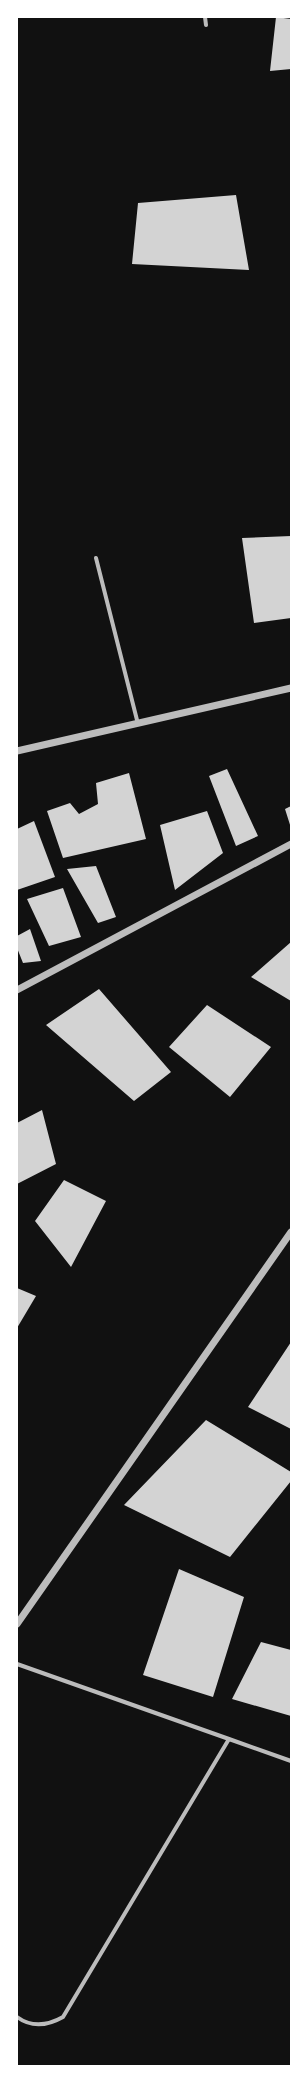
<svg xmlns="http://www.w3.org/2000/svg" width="308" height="2083" font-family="'IBM Plex Sans',sans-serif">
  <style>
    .building { fill: #d3d3d3 }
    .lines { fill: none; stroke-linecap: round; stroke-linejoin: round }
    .minor { stroke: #bcbcbc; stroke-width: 4 }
    .tertiary { stroke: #bcbcbc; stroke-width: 7 }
  </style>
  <rect width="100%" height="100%" fill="#111"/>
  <path class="building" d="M276,17L291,19V69L270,71Z
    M236,195L249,270L132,264L138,203Z
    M291,536V618L254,623L242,538Z
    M227,769L258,836L236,846L209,776Z
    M129,773L146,839L63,858L47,811L70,803L79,814L98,804L96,783Z
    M291,806V828L285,809Z
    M207,811L223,853L175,890L160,825Z
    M34,821L55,877L17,890V829Z
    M96,866L116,917L98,923L67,869Z
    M63,888L81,937L49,946L27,899Z
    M30,929L41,961L23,963L17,948V936Z
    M291,942V1001L251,977Z
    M99,989L171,1072L134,1101L46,1025Z
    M207,1005L271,1047L230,1097L169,1047Z
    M42,1110L56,1164L17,1184V1123Z
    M64,1180L106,1201L71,1267L35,1221Z
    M17,1288L36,1296L17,1328Z
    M291,1342V1429L248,1407Z
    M206,1420L291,1472V1481L230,1557L124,1505Z
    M179,1569L244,1597L213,1697L143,1675Z
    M261,1642L291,1650V1716L232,1699Z"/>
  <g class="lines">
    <path class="minor" d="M205,17L206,25
      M96,558L138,724
      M17,1664L229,1739L63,2017C47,2026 32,2028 17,2017
      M229,1739L291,1761"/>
    <path class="tertiary" d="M17,751L291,688
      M17,990L291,844
      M17,1624L291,1232"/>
  </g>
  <rect width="308" height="2083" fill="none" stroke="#ffffff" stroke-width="36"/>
</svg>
